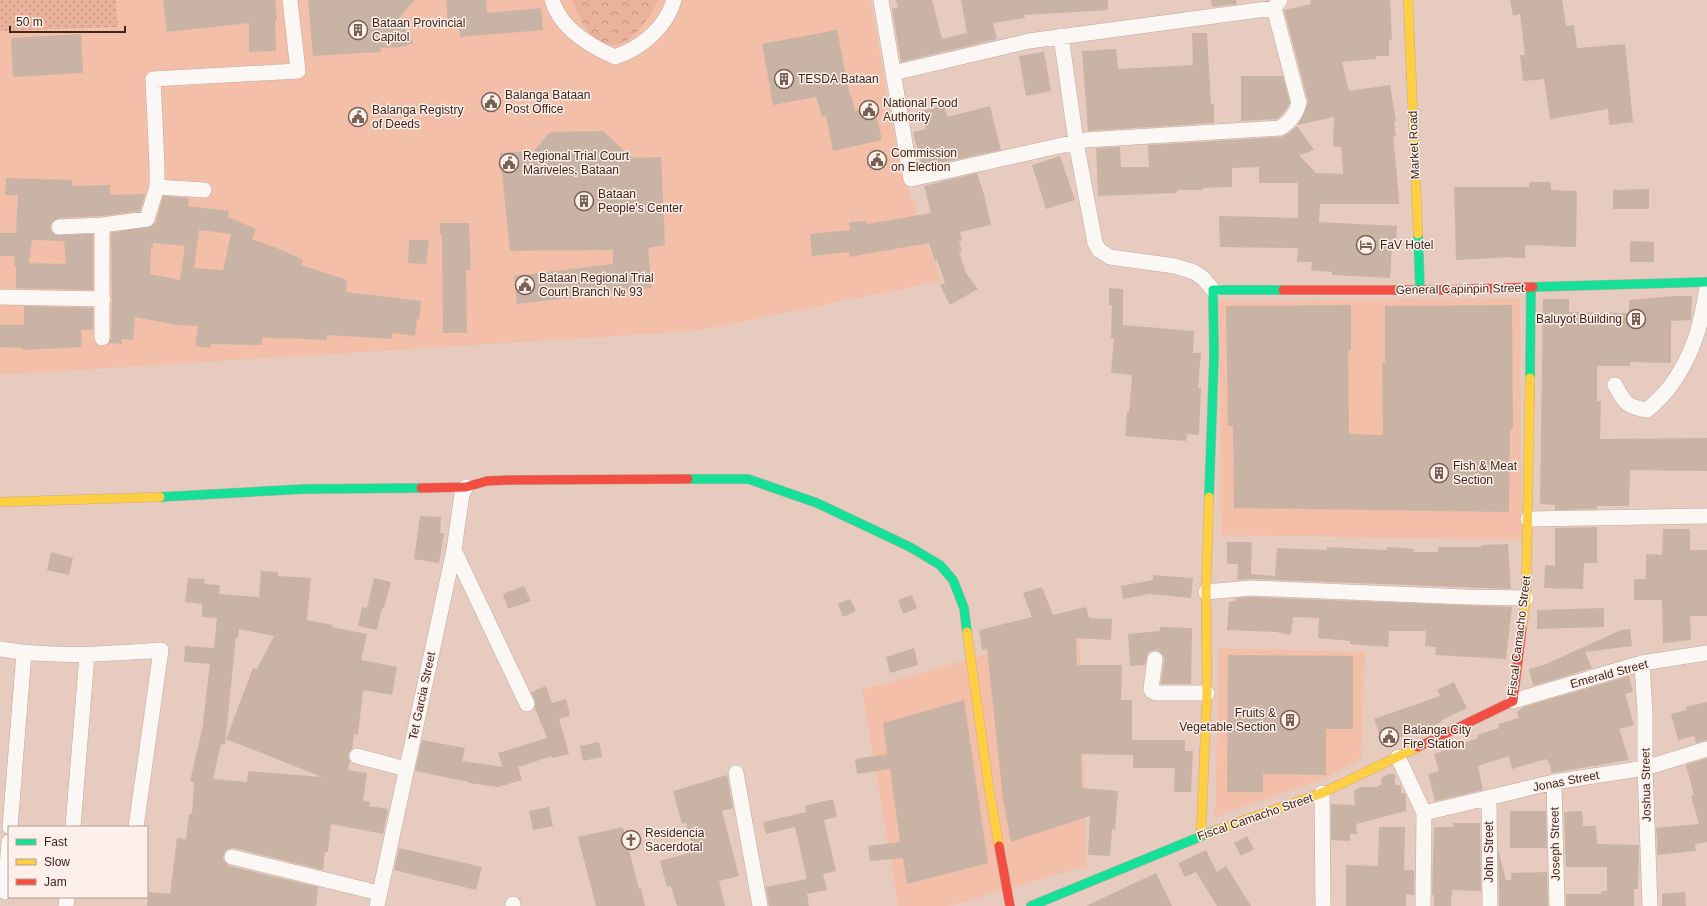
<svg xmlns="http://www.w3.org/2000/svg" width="1707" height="906" font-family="Arial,sans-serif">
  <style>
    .built { fill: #f3bfa9 }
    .grass { fill: url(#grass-dots) }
    .park { fill: url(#park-crowns) }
    .building { fill: #c9b3a5; fill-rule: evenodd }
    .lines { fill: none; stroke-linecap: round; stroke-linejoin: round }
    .street-casing { stroke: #c3aaa0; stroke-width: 16 }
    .fast-casing { stroke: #c3aaa0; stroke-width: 10 }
    .slow-casing { stroke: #c3aaa0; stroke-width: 10 }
    .jam-casing { stroke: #c3aaa0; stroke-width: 10 }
    .street { stroke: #fbf7f5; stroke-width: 15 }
    .fast { stroke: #16e098; stroke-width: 9 }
    .slow { stroke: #ffcf43; stroke-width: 9 }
    .jam { stroke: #f24e42; stroke-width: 9 }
    .labels { text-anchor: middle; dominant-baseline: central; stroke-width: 3; stroke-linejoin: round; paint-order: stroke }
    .poi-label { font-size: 12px; fill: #3e261b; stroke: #fdefe9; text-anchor: start }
    .street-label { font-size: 12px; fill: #3e261b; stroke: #fdefe9 }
  </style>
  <defs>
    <pattern id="grass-dots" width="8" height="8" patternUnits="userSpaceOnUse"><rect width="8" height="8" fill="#eab29a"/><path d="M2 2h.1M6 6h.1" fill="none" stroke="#bf917d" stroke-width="1.8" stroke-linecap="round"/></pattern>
    <pattern id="park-crowns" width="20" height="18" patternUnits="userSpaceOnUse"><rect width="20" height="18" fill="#eab29a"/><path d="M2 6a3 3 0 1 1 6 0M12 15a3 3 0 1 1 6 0" fill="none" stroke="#bf917d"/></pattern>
  </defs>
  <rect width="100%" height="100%" fill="#e7cbbf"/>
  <path class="built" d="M0,0H871L887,95L902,174L912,199L917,208L915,209L942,281L696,331L0,375Z
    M1520,298L1522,540L1221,535L1219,301Z
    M1079,627L1087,866L949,906H898L862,690Z
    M1219,648L1365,652L1361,758L1326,778L1215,817Z"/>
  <path class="grass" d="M0,0H116L118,27L0,31Z"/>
  <path class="park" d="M572,0H658C648,21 625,59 596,40C584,31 578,13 572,0Z"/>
  <path class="building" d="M163,0H275L277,20H275L276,51L249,52V23L167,32Z
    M308,0H415L399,18L413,43L402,47L380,48L381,52L313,56Z
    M446,0H486L487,13L541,8L543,30L460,37L459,21H448Z
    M896,0H932L942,39L967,33L961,0H1108V10L1024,15L1025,18L993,23L997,39L901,62L892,9L898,7Z
    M1211,0H1236L1237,4L1212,7Z
    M1310,0H1390L1392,40H1389V56H1376V59L1342,62L1349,91L1390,85L1396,121L1394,122L1396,136L1393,137L1398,186L1399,204H1320L1319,222L1397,226L1396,244H1392L1390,278L1332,275V272L1311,270L1312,262H1297L1298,248L1220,247L1219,216L1298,218V183H1259V167L1232,168V187L1203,188V190H1177V193L1098,196L1096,148L1120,147L1121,167H1149L1148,145L1281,137L1289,133L1297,126L1314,150L1299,155L1316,173L1343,174L1341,147H1333L1334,117L1297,125L1304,114L1308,101L1284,10L1311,4Z
    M1510,0H1562L1566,26L1574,25L1577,48L1625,44L1633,122L1609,125L1608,109L1550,119L1544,79L1523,81L1520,55H1525L1520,14L1513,16Z
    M837,30L850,96L851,95L855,111L874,107L882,140L833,151L826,116L822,117L816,97L773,105L762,44Z
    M1192,33H1207L1211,104H1214V123L1088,131L1082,51L1116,49L1118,69L1193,65Z
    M81,34L83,73L13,77L11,38Z
    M1044,52L1051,91L1026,96L1019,56Z
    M1241,76H1283L1290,103L1283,114L1277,119L1241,121Z
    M944,105L947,117L990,106L1001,150L922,167L913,132L926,129L921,111Z
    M603,131L632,158L661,157L665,245L648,248L652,288L517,304L514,276L613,264V250L510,251L500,153L534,151L550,132Z
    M1060,156L1075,200L1046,209L1032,165Z
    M977,173L983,191L991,225L960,232L962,240L959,241L962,251L959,252L966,273L978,289L950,305L940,285L945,283L937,260L935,261L929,243L849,257V252L812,256L810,234L850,230L849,222L867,221V224L931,213L924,186Z
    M6,178L72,180V186L110,185V195L145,194L140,211L101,216L59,218L51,223L50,228L52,232L55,235L93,234V290L16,288V266H14L15,256H0V233H16L18,195H5ZM32,240L64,241L66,264L29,263Z
    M1529,182H1551V190L1577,191L1576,247L1525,245V258H1513V257L1456,260L1454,187H1529Z
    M1649,189V209H1613V190Z
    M163,196L189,198L188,206L229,211L228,217L256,229L252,239L282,250L303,260L301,265L347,280L346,292L421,301L419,319H417L415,336L392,333V339L327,335V340L283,338L282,339L262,337V345L211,344V348L195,346L198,326L178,325L135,317L133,340L122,339V344L109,343L111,338L112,300L111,233L152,226L156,222ZM199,230L231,234L223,270L194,268ZM153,243L185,246L180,280L150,274L151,247H153Z
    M440,223H469L471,270H466L467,333H443L442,235H440Z
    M409,240H429L426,264L408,263Z
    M1630,241L1654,242V262H1630Z
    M1109,288L1123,289V325L1194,331L1193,353H1201L1198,388H1201L1199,435L1187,434L1186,441L1125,436L1127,412H1129L1132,378L1131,375L1111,373L1114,338H1111L1112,305H1109Z
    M1674,296H1692L1691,320L1671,321V363L1630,362V366H1597V401H1601L1600,439L1707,438V471L1630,470L1629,506H1597V509L1555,510V505L1540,504L1543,299H1569V312L1629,313V300Z
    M1351,305V350H1348L1349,434L1383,435L1382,363H1385V306L1512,305L1513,429H1510L1509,512L1234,508L1233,426H1228L1226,306Z
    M24,306L93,308V330H81L82,347L23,350V348L0,347V325H24Z
    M420,516L441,517L440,533H444L439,563L414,559Z
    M1597,527V563H1584L1583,589L1544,588L1545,565L1555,566V528Z
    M1663,529H1690V550H1707V616H1690L1691,640L1663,643L1662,600H1634V579H1646V554L1662,555Z
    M1227,542H1252L1251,574L1275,576L1277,548L1327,550V547L1386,550L1387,547L1414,549V552H1438V547H1481V545L1508,544L1511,589L1251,579L1237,580L1238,564H1227Z
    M51,552L73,558L69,575L47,570Z
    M261,571L278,572V576L311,578L307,620L333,625L332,627L367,634L361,660L397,667L392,695L363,690L358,735L354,734L352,749L348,754L350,761L348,770L367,773L363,801L370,802L369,806L388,809L383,834L331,824L328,852H325L323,870L234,848L229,849L225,851L223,859L226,863L229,866L318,887L316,906H147L149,892L170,894L177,838L186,839L189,814H192L194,782L190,781L204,721H203L210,664L184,662L185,646L214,648L217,618L202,617V604L185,602L188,578L205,579L204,584L220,585L219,594L259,597ZM239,629L274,636L257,669L253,668L226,739L322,777L248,771L247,782L213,779L221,744L225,745L236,637L238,638Z
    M1153,575L1193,578L1191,598L1149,594L1123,599L1121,586L1153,580Z
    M374,578L391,582L384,608H382L377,630L358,626L362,607L367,608Z
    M524,586L531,601L508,609L503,594Z
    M1042,587L1053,615L1086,607L1089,618L1112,619L1111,640L1076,638L1077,665H1122L1121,700H1132V740H1185V751H1193L1191,792H1174L1175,768H1133V755L1081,754L1082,788L1118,791L1115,829H1112L1110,856L1088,855L1090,816L1011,842L1003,799L987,649L982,650L979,630L1032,617L1023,593Z
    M912,595L917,608L903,614L898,600Z
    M1251,597L1512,607L1506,659L1435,655L1436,647L1425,646L1426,631H1389L1388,647L1350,644V641L1318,638L1319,618L1293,617L1291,635L1276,632L1227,630L1229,602L1235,601L1236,598Z
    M850,599L856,611L843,617L838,604Z
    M1604,608V627L1537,629V610Z
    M1160,627L1192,628L1191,684H1161L1164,660L1163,655L1157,650L1152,651L1148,653L1145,665L1130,666L1128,634L1160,631Z
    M1630,629L1632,646L1585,652L1592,668L1533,686L1529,669L1544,665L1621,630Z
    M914,648L918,665L890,673L886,657Z
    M1228,655L1353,656V729H1326V775L1263,774V792H1227Z
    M1629,676L1633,692L1625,694L1634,725L1619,729L1629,760L1552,773L1548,760L1546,761V759L1512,769L1509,756L1478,766L1483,790L1435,801L1428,774L1439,771L1434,754L1478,738L1477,735L1499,728L1498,724L1519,718L1517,712L1523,707Z
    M1454,682L1467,708L1442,720V722L1437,724L1383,743L1374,719L1440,696L1437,690Z
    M546,686L552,703L566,699L570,716L559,719L569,754L553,758L552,756L518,767L522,780L498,787L469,783V782L415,771L422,740L465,748L462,761L503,767L498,753L547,738L535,708V701L531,692Z
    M964,700L988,863L907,884L903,858L870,861L868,846L900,842L890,769L857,774L855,759L887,754L883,723Z
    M1707,702V740L1696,743L1694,736L1678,740L1671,714L1687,710L1686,707Z
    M599,742L602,757L583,761L580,746Z
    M1707,758V842L1695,844L1696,851L1657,855V845H1658L1656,828L1699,824L1691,796L1694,795L1686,765Z
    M1388,774H1395V785H1401V793H1405L1406,796V811L1356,824L1357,834H1350V841L1331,840V804L1355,805L1354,791L1361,787H1378V785H1382L1381,778Z
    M727,775L733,808L722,811L739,876L719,881L725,906H677L671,886L667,887L660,861L693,852L686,823L682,824L673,791Z
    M833,799L837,817L824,820L836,871L823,874L827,890L807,894L809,906H769L766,887L807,879L795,827L766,834L763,822L806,812L805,806Z
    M549,807L553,826L533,830L529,811Z
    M1510,811H1546L1547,848H1510Z
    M1582,811L1583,826H1596L1597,844L1639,845L1638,889H1634V906H1566V894H1601L1602,891H1607V867H1566L1564,812Z
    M1453,823H1480L1481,891L1452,890L1451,906H1434V895H1432L1434,827H1453Z
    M623,827L639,889L641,888L645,906H596L578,837Z
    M1379,827H1405L1404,870H1414V895L1406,894V906H1346V865L1378,866Z
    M1247,836L1254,849L1241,856L1234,843Z
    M399,848L482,867L476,890L394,870Z
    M1206,850L1217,872L1226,866L1251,906H1217L1196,872L1185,877L1178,863Z
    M1498,850L1506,880H1511V873L1547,872L1548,906H1499Z
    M1156,873L1172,906H1086Z
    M1685,892L1686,906H1662V894Z"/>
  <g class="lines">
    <defs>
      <path id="street" d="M552,0C560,28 590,46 615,57C641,48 666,28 674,0
        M881,0L911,179L1085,140L1280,128C1290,122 1296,114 1299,103L1274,8
        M1061,36L1076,142L1095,243L1099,250L1110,257L1175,266L1194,272L1203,278L1213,290
        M893,73L1029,41L1274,8L1280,0
        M157,187L204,190
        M59,227L102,225
        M0,297L103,299
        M102,338V225L147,219L157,187V166L153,79L298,71L290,0
        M1615,385C1624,402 1626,407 1647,410C1656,403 1662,396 1669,388C1693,356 1701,326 1707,287
        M1528,519L1707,516
        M454,550L527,704
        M1206,592L1251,588L1467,597L1526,598
        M0,649C53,658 107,654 161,650L136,827
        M1155,659L1151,689L1152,691L1156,693H1207
        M1642,663L1645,713V768L1650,906
        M1513,701L1642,663L1707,653
        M357,756L406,769
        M1398,757L1424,813L1423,906
        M736,773L760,906
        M1554,782L1557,906
        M1322,793L1323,906
        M1489,798L1490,906
        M1424,813L1554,782L1645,768L1707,749
        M10,827L24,653
        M73,827L87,655
        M232,857L379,893
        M5,892L9,842
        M66,906L67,897
        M377,906L454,550L462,494L466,487
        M513,906V904"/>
      <path id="fast" d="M1418,234L1420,290
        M1533,287L1707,282
        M1530,378L1531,288
        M688,479H748L817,503L910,547L940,565L953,580L964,608L967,632
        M160,497L305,489L421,488
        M1209,497L1214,357L1213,290H1283
        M1031,906L1214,831"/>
      <path id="slow" d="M1408,0L1418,234
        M0,502L160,497
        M1522,628L1526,598L1530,378
        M967,632L989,789L999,846
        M1214,831L1322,793L1418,747
        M1201,835L1207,693L1206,592L1209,497"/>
      <path id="jam" d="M1283,290H1443L1533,287
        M421,488L466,487L487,481L512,480L688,479
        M1418,747L1513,701L1522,628
        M999,846L1010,906"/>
    </defs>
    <use href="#street" class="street-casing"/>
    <use href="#fast" class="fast-casing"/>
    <use href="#slow" class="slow-casing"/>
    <use href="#jam" class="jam-casing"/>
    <use href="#street" class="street"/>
    <use href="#fast" class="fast"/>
    <use href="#slow" class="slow"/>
    <use href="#jam" class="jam"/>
  </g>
  <defs>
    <symbol id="building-ring" viewBox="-11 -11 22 22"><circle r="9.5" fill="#fdefe9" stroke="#796054" stroke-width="1.5"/><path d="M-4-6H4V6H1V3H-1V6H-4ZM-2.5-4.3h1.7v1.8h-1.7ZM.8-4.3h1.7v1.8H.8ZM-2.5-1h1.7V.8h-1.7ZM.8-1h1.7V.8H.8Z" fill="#796054"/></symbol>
    <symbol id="civic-ring" viewBox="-11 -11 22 22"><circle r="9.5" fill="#fdefe9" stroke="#796054" stroke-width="1.5"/><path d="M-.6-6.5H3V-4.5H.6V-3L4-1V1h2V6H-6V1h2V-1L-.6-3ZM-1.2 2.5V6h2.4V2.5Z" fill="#796054"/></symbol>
    <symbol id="hotel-ring" viewBox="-11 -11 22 22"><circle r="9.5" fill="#fdefe9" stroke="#796054" stroke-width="1.5"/><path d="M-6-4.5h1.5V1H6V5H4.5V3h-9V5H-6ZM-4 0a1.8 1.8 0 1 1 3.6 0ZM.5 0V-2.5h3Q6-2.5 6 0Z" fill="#796054"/></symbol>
    <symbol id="church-ring" viewBox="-11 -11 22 22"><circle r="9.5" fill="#fdefe9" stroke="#796054" stroke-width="1.5"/><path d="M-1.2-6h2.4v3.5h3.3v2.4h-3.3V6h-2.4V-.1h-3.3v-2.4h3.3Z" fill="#796054"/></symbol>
  </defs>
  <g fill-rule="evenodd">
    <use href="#building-ring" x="347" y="19" width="22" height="22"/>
    <use href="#building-ring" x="773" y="68" width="22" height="22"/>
    <use href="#civic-ring" x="480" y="91" width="22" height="22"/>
    <use href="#civic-ring" x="858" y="99" width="22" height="22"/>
    <use href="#civic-ring" x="347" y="106" width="22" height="22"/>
    <use href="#civic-ring" x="866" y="149" width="22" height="22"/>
    <use href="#civic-ring" x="498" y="152" width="22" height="22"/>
    <use href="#building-ring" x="573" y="190" width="22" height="22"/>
    <use href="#hotel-ring" x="1355" y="234" width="22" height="22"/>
    <use href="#civic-ring" x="514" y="274" width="22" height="22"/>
    <use href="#building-ring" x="1625" y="308" width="22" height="22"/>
    <use href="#building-ring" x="1428" y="462" width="22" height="22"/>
    <use href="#building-ring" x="1279" y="709" width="22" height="22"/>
    <use href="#civic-ring" x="1378" y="726" width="22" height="22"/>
    <use href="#church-ring" x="620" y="829" width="22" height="22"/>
  </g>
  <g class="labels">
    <g class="poi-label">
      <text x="372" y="23">Bataan Provincial<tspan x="372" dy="14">Capitol</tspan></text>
      <text x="798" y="79">TESDA Bataan</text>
      <text x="505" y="95">Balanga Bataan<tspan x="505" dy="14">Post Office</tspan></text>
      <text x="883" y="103">National Food<tspan x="883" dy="14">Authority</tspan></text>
      <text x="372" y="110">Balanga Registry<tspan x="372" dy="14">of Deeds</tspan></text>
      <text x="891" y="153">Commission<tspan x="891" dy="14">on Election</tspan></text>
      <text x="523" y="156">Regional Trial Court<tspan x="523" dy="14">Mariveles, Bataan</tspan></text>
      <text x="598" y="194">Bataan<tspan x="598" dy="14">People's Center</tspan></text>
      <text x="1380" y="245">FaV Hotel</text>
      <text x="539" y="278">Bataan Regional Trial<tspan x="539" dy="14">Court Branch № 93</tspan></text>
      <text x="1622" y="319" text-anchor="end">Baluyot Building</text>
      <text x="1453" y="466">Fish &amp; Meat<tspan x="1453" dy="14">Section</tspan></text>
      <text x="1276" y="713" text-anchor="end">Fruits &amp;<tspan x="1276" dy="14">Vegetable Section</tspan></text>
      <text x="1403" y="730">Balanga City<tspan x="1403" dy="14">Fire Station</tspan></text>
      <text x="645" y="833">Residencia<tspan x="645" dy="14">Sacerdotal</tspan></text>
    </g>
    <g class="street-label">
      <text transform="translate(1414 145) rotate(-92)">Market Road</text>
      <text transform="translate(1460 289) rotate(-1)">General Capinpin Street</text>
      <text transform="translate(1519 636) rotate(-83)">Fiscal Camacho Street</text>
      <text transform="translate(1609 674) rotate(-15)">Emerald Street</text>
      <text transform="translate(422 696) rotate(-78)">Tet Garcia Street</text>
      <text transform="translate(1566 781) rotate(-11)">Jonas Street</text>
      <text transform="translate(1646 785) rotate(-91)">Joshua Street</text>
      <text transform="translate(1255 817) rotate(-19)">Fiscal Camacho Street</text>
      <text transform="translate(1555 844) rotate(-91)">Joseph Street</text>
      <text transform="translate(1489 852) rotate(-90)">John Street</text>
    </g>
  </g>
  <rect x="8" y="826" width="140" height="72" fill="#fdefe9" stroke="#b19f97"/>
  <rect x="16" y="839" width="20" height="6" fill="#16e098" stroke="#b19f97"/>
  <text x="44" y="846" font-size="12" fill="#3e261b">Fast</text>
  <rect x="16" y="859" width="20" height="6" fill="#ffcf43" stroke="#b19f97"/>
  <text x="44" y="866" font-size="12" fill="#3e261b">Slow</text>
  <rect x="16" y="879" width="20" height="6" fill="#f24e42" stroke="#b19f97"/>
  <text x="44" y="886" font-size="12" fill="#3e261b">Jam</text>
  <path d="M10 26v6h115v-6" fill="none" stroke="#3e261b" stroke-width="2"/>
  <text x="16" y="26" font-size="12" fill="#3e261b" stroke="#fdefe9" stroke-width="3" paint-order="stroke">50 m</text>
</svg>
